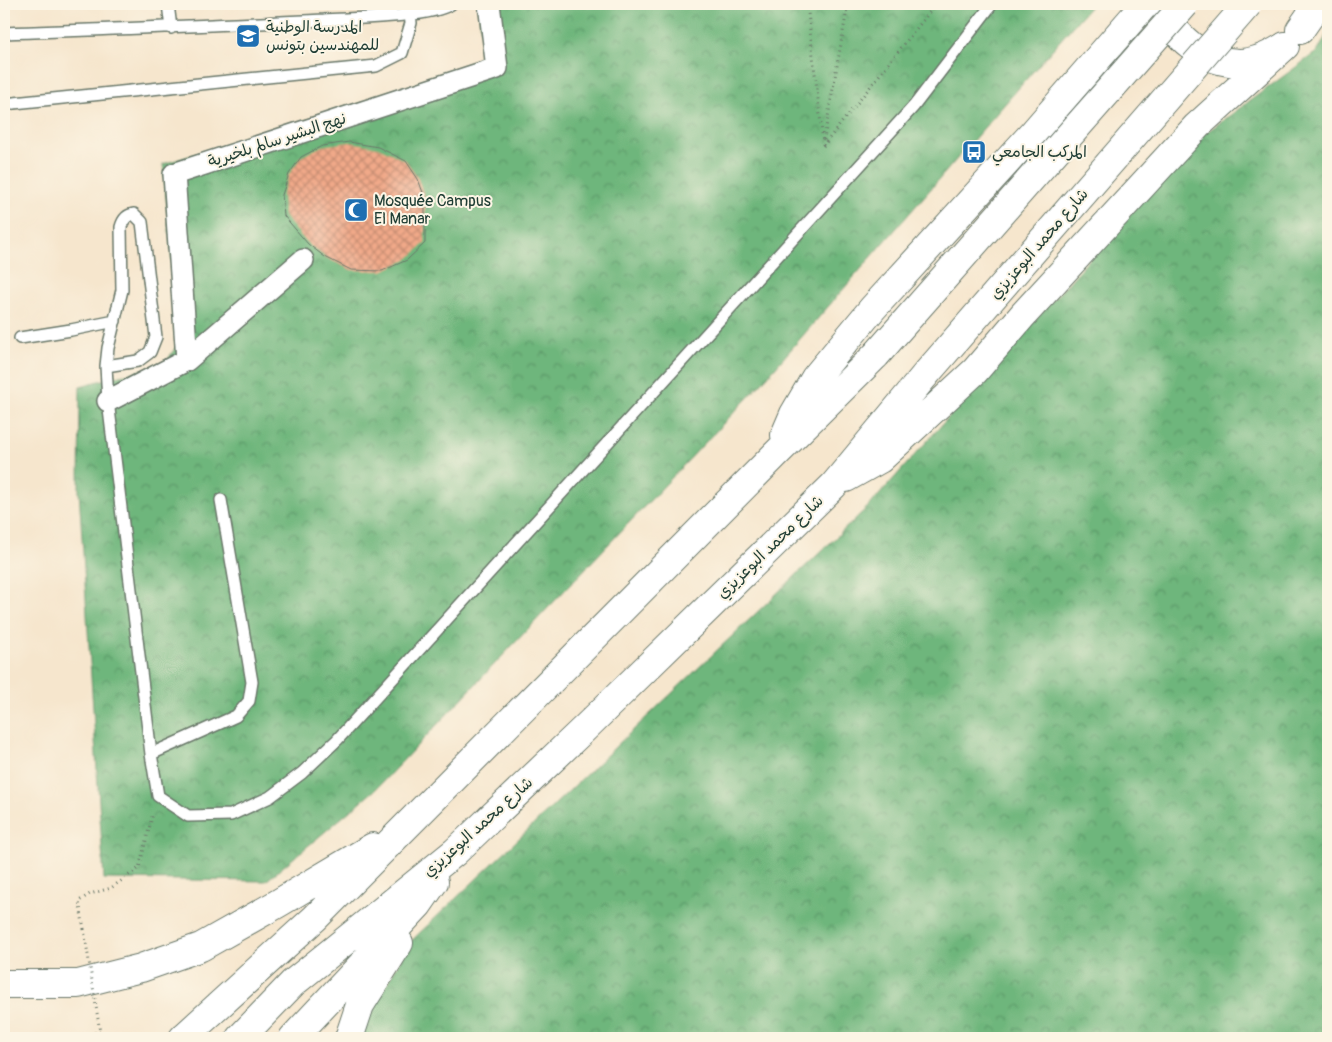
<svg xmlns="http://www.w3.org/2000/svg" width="1332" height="1042" font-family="Pangolin,'Playpen Sans Arabic',sans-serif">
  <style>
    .forest { fill: url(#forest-crowns); stroke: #467a58 }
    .building { fill: url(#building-cross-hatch) }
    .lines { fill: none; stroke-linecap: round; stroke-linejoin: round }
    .lane-casing { stroke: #6a786a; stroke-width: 14 }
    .street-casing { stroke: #6a786a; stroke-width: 24 }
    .secondary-casing { stroke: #6a786a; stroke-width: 30 }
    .highway-casing { stroke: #6a786a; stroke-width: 30 }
    .path { stroke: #6a786a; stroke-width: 3; stroke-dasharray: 1 4; stroke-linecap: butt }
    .lane { stroke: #fff; stroke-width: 11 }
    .street { stroke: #fff; stroke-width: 21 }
    .secondary { stroke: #fff; stroke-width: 28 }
    .highway { stroke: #fff; stroke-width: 28 }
    .highway-bridge-casing { stroke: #6a786a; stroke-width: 30; stroke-linecap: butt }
    .path-bridge { stroke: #6a786a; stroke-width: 3; stroke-dasharray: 1 4; stroke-linecap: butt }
    .highway-bridge { stroke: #fff; stroke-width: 28 }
    .labels { text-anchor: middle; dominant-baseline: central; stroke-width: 4; stroke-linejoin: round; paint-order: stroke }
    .poi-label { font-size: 16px; fill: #1f3d34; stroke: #fcf5e5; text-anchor: start }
    .street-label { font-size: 16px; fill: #1f3d34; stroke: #fcf5e5 }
  </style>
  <defs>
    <pattern id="forest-crowns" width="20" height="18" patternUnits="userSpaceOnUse" patternTransform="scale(1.25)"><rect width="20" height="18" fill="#6eb67c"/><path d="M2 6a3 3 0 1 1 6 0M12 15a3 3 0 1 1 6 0" fill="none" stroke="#5a9566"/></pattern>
    <pattern id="building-cross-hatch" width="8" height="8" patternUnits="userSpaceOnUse" patternTransform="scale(1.25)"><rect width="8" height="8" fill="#f1a989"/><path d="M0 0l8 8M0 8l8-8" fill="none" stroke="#c38b71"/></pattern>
  </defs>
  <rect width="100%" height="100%" fill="#fcf5e5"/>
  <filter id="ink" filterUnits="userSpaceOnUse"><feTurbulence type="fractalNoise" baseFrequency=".02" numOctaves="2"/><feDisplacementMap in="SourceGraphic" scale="10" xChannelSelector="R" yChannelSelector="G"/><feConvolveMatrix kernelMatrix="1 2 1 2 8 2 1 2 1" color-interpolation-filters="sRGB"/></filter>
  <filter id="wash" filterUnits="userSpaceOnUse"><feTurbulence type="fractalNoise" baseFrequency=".0096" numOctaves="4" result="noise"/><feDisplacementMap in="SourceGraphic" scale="20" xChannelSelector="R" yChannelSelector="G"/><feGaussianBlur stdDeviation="1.12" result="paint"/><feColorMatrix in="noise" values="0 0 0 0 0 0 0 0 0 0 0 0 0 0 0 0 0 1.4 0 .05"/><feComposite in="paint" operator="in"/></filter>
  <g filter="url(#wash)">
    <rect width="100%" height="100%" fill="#f6e6cd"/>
    <path class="forest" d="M478,4H1092L759,386L375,790L266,881L104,879L79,491L80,386L165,364L179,342L163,164L485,66Z
      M1328,32V1038H357L410,942L871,504L1196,140L1318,51Z"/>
    <g id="blocks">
      <path class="building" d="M349,142L378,147L406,161L418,179L425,198V243L407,260L382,271L351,270L325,257L308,244L284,216L282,195L289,174L301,157L322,146Z"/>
    </g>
  </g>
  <g filter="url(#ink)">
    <use href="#blocks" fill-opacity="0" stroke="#6a786a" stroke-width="1"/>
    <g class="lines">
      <defs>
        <path id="lane" d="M168,4L171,28
          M4,33C110,30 217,25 324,20C353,18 428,18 451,4
          M4,104L376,66L402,53L411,23L409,4
          M20,338L71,330L115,321
          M106,366L138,361L150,352L156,337L142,222L134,214C126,215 123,220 121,227L122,290L108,348L106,366L108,401L151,754L158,796L188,816L231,815L270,797L302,773L337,740L914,106L992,4
          M151,754L236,716L249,701L252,682L221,500"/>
        <path id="street" d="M187,360L174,174L497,68L489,4
          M108,401L187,360L303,260"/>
        <path id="secondary" d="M1165,4C1170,38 1206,62 1239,63C1255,63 1269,56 1282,48"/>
        <path id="highway" d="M1300,30L1318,4
          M785,435L794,414L815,378L873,308L1034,132L1145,4
          M846,478L880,459L975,371L1023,315L1197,126L1285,46
          M4,984H78L141,968L201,947L277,904L373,847
          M183,1038L315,918L778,452L876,355
          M240,1038L293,983L455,852L585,728L834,485L926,374
          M293,1038L418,905L434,882
          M349,1038L360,1005L399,943"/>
      </defs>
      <use href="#lane" class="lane-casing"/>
      <use href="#street" class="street-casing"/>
      <use href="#secondary" class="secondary-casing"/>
      <use href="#highway" class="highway-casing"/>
      <path class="path" d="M807,4L823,142
        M823,145L848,4
        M823,146L936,4
        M84,929L79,901L90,894L111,888L139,868L153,813
        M65,1038L100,1032"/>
      <use href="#lane" class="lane"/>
      <use href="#street" class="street"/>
      <use href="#secondary" class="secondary"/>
      <use href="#highway" class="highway"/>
      <defs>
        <path id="highway-bridge" d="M876,355L1185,4
          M926,374L1248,4"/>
      </defs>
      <use href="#highway-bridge" class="highway-bridge-casing"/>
      <path class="path-bridge" d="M84,929L100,1032"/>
      <use href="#highway-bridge" class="highway-bridge"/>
    </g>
  </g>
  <defs>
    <symbol id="university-square" viewBox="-11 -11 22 22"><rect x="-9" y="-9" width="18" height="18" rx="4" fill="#1f6fb2" stroke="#fcf5e5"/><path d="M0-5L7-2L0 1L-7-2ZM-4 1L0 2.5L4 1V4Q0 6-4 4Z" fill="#fff"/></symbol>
    <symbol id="bus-square" viewBox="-11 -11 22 22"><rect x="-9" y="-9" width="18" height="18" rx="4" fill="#1f6fb2" stroke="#fcf5e5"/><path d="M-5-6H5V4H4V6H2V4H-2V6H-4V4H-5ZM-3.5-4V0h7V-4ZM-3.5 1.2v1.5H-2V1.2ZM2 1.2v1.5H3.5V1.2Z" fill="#fff"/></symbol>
    <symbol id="mosque-square" viewBox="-11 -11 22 22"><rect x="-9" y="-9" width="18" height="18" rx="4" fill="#1f6fb2" stroke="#fcf5e5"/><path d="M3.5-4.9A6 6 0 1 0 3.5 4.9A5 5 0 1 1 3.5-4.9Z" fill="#fff"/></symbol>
  </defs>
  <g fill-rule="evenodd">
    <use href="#university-square" x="234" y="22" width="28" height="28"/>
    <use href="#bus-square" x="960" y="138" width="28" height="28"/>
    <use href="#mosque-square" x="342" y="196" width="28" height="28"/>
  </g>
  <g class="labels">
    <g class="poi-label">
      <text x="266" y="27">المدرسة الوطنية<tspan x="266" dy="18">للمهندسين بتونس</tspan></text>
      <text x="992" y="152">المركب الجامعي</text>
      <text x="374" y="201">Mosquée Campus<tspan x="374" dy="18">El Manar</tspan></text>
    </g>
    <g class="street-label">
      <text transform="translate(277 140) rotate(-18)">نهج البشير سالم بلخيرية</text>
      <text transform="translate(1039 244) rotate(-49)">شارع محمد البوعزيزي</text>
      <text transform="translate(770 547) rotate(-44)">شارع محمد البوعزيزي</text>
      <text transform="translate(478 827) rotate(-42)">شارع محمد البوعزيزي</text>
    </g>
  </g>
  <rect width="1332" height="1042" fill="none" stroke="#fcf5e5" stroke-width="20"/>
</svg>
